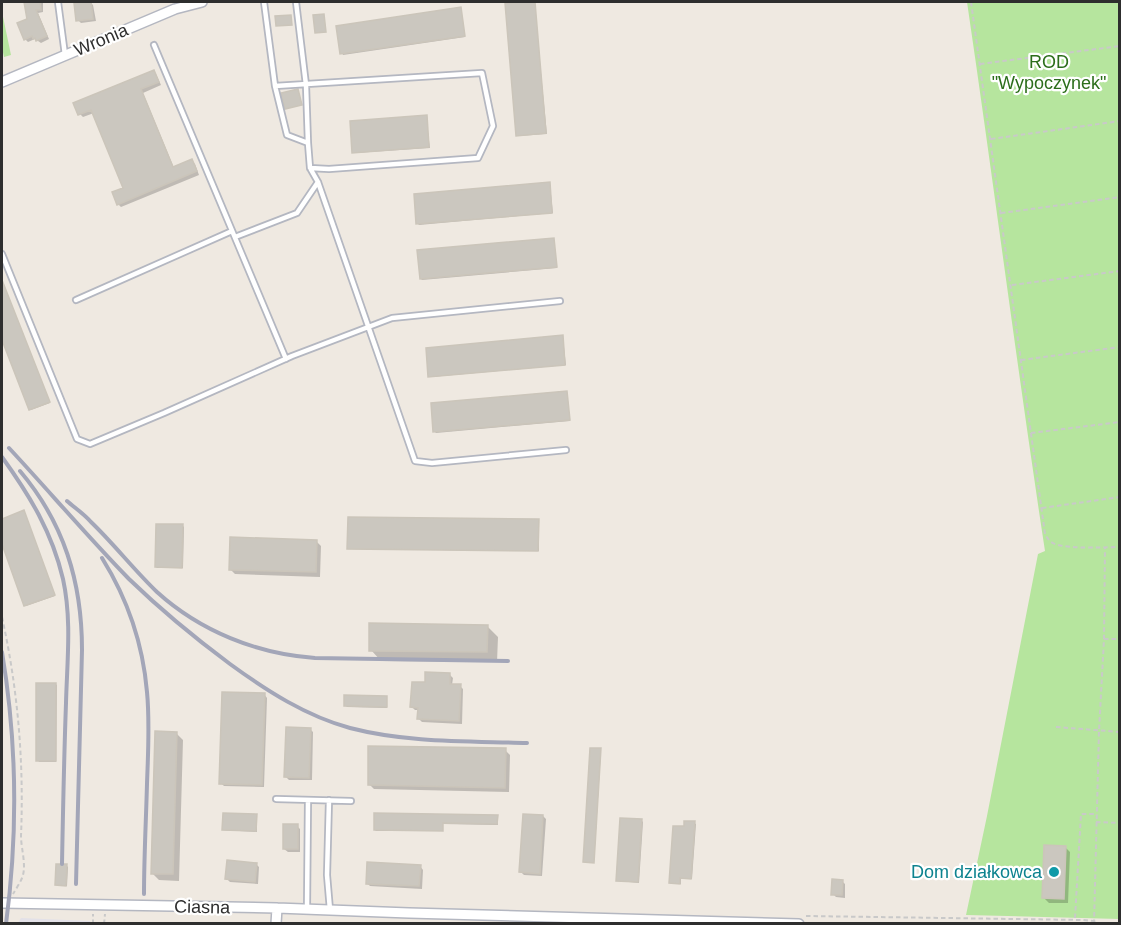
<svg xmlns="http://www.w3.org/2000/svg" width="1121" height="925" font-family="Arial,sans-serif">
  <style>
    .industrial { fill: #e3e1e8 }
    .green { fill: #b6e59e }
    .shadow { fill: #0003 }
    .building { fill: #cbc7bf; stroke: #cbc5ba; stroke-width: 1.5 }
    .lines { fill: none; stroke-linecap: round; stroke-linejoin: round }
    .lane-casing { stroke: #b4b7c1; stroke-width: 8 }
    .street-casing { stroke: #b4b7c1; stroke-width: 12 }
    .path { stroke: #c9c9c9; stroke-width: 2; stroke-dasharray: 4.5 3; stroke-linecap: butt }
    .lane { stroke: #fff; stroke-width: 4.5 }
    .street { stroke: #fff; stroke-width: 9 }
    .rail { stroke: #a3a6b8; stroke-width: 4 }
    .culture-dot { fill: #0f9aa8; stroke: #fff; stroke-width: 2 }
    .labels { text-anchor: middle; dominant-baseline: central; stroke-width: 4.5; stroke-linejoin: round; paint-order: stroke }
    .street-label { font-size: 18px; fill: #2e2e2e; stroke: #fff }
    .park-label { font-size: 18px; fill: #2c6e1b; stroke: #fff }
    .culture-label { font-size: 18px; fill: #0d838f; stroke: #fff; text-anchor: end }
  </style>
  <rect width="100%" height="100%" fill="#efe9e1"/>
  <path class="industrial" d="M21,918L90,921L91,923H99H18Z"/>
  <path class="green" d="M967,2H1119V919L966,915L987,816L1038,554L1045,551C1017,368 994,185 967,2Z
    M2,12L11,55L4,57L2,48Z"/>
  <path class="shadow" d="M24,2H43V12L38,13L49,39L41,43L35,39L28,42L25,39L29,20L26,4Z
    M90,2L93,5L96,21L81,23L78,20L75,4Z
    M534,2L547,134L519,136L518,135Z
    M460,9L465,37L343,55L342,53Z
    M153,71L156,74L161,85L143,93L174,168L192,161L195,164L199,175L121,207L118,204L125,189L94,113L83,117L80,114Z
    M426,117L430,148L355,153L354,152Z
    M550,185L553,213L419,225L418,224Z
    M553,239L557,268L422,280L421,279Z
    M6,294L50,403L31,410L2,336V296Z
    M563,338L566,365L431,377L430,376Z
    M567,392L570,421L436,433L435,432Z
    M24,512L55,596L26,606L2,540V520Z
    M538,520L539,521V551L350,549L349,548Z
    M183,526L184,527L183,568H157L156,567Z
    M316,541L321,546L320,577L235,574L230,569Z
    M487,626L498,637L497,662L381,661L371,650Z
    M450,675L453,678L452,685L460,686L463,689L462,724L422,722L419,719V710H415L412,707L426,684Z
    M55,684L57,685L56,762H39L38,760Z
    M264,694L267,698L264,787L224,786L221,783Z
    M386,697L387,708L347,707L345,705Z
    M310,729L313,732L312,780H289L286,777Z
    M176,733L183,740L179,881L159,880L152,873Z
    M505,750L510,755L509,792L374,789L369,784Z
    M600,750L601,751L594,863H586L585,862Z
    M256,815L257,816V832L223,830Z
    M497,816L498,825L443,824V831H376L375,830Z
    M543,816L546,819L542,876L524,875L521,872Z
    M642,821L643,822L639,883L619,881L618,880Z
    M694,823L696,824L692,879L681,878V884H672L670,883L685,828Z
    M297,826L300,829V852H288L284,849Z
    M1065,847L1070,852L1068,903H1049L1044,898Z
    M256,864L259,867L258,884L230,882L227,879Z
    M67,866L68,867L67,886H58L57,885Z
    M420,866L423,870L422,889L370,886L367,883Z
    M842,881L845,884V898L836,897L833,894Z"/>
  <path class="building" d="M24,2H40L41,10H36L47,36L36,41L35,38L33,39L32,36L24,40L17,23L27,19Z
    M83,2H91L93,19L76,21L74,3Z
    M524,2H535L546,133L516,136L505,3Z
    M461,7L465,36L340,54L336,26Z
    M324,14L326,32L315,33L313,15Z
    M291,15L292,25L276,26L275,16Z
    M154,70L159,82L141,89L173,167L192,159L197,171L117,205L112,192L123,188L91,110L78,115L73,103Z
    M298,89L302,105L285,109L281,93Z
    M427,115L429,147L352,153L350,121Z
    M550,182L552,213L416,224L414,194Z
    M554,238L557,267L420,279L417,250Z
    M2,280L50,402L29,410L2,340Z
    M563,335L565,365L428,377L426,348Z
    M567,391L570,420L433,432L431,403Z
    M24,510L55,595L24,606L2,544V519Z
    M348,517L539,519L538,551L347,549Z
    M156,524H183L182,568L155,567Z
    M230,537L317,540L316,572L229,570Z
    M369,623L488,625L487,652L369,651Z
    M425,672L450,673V684H461L459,721L417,719L418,708L410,707L412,682H425Z
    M36,683H56V761H36Z
    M222,692L265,693L262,785L219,784Z
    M344,695L387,696V707L344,706Z
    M286,727L311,728L309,778L284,777Z
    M155,731L177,732L173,874H151Z
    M368,746L506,748L505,788L368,785Z
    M590,748H601L594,863L583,862Z
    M223,813L257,814L256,831L222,830Z
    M374,813L498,815L497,824L443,823V831L374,830Z
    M523,814L543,815L540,874L519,872Z
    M620,818L642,819L638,882L616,881Z
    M684,821H695L691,879L680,878V884L669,883L673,826H684Z
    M283,824H298V849H283Z
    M1044,845L1066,846L1064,899L1042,898Z
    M227,860L257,863L255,882L225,879Z
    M367,862L421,865L419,886L366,884Z
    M56,864H67L66,886L55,885Z
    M832,879L843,880L842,895H831Z"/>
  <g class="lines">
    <defs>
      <path id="lane" d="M58,2L65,55
        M264,2L275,86L287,135L308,143L310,168L318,182L415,461L432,463L566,450
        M296,2L306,85L308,143
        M154,45L286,359
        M275,86L482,73L493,126L478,158L329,169L310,168
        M235,237L297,213L318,182
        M2,254L77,439L90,444L164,413L292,356L392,318L560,301
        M76,300L232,231
        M276,799L351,801
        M329,800L327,875L330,910
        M307,908L308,800"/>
      <path id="street" d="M2,82L175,9L202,2
        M2,903L277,908L409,913L799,924
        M276,924L277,908"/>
    </defs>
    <use href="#lane" class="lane-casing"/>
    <use href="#street" class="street-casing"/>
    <path class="path" d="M971,2L1045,534C1047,538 1048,539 1051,542C1062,550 1105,547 1120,547
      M980,64L1120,46
      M991,139L1120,121
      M1001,213L1120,197
      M1012,285L1120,271
      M1021,360L1120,347
      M1031,433L1120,422
      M1042,508L1120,497
      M2,617C18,690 24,762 21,836C21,849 27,866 22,878C20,883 16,889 13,894
      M1104,639H1120
      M1056,727L1120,732
      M1096,822L1120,823
      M806,916L1083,920L1094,921L1098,924
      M1075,918L1081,814H1096
      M93,924V914
      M104,924L105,914
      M1094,924L1099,731L1104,639L1105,547"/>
    <use href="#lane" class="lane"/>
    <use href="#street" class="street"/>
    <path class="rail" d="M9,448C49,491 88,537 129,579C161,610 195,638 230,664C267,691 306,716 350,728C408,743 468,741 527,743
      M2,457C30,496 52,532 63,579C72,620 67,662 66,703C64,757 63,810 62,864
      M20,471C64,523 82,582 82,650L76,884
      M67,501C75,508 84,514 91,522C114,544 134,570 157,592C200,631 257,654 315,658L508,661
      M102,558C127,598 143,645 147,692C150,723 148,753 147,784C146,821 144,858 144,894
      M2,652C17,742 18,833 6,924"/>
  </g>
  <circle class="culture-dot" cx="1054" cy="872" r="6"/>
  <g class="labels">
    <g class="street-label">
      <text transform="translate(101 40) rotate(-23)">Wronia</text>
      <text transform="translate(202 907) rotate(1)">Ciasna</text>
    </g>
    <g class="park-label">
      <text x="1049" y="62">ROD<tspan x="1049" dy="21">"Wypoczynek"</tspan></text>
    </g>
    <g class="culture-label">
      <text x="1042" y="872">Dom działkowca</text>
    </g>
  </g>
  <rect width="1121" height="925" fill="none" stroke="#2e2e2e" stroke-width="6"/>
</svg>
